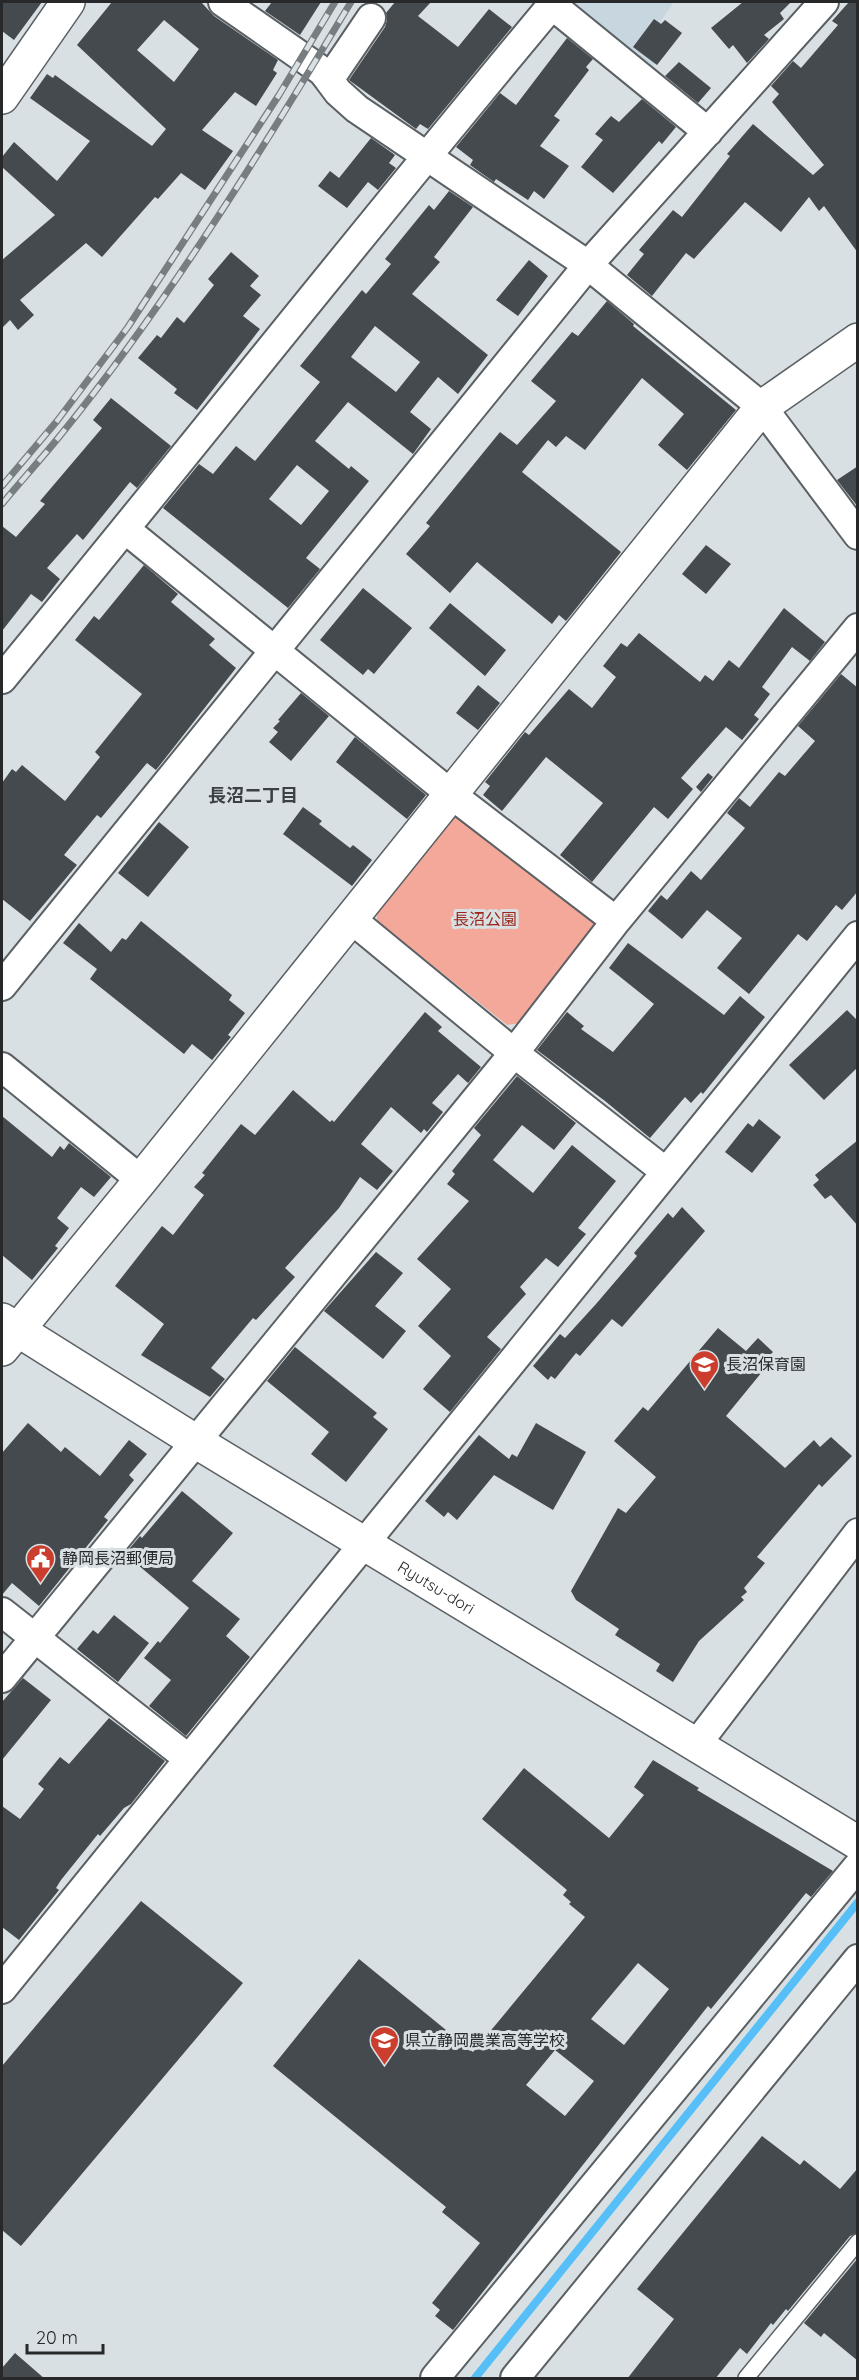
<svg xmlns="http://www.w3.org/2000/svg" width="859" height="2380" font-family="Quicksand,'Noto Sans JP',sans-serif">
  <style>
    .built { fill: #c8d6df }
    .green { fill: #f4a89a }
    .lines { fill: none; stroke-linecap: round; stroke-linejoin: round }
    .stream { stroke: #56bff7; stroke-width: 8 }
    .building { fill: #444a4d; fill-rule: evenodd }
    .lane-casing { stroke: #5a6064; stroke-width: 18 }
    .street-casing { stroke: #5a6064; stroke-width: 32 }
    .secondary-casing { stroke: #5a6064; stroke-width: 36 }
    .primary-casing { stroke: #5a6064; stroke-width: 36 }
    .lane { stroke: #fff; stroke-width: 15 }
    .street { stroke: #fff; stroke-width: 28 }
    .secondary { stroke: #fff; stroke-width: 33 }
    .primary { stroke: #fff; stroke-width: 33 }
    .rail-casing { stroke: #787d80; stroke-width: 7 }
    .rail { stroke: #d9e0e4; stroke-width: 4.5; stroke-dasharray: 14; stroke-linecap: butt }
    .labels { text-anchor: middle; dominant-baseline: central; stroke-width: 6; stroke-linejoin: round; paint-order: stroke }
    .park-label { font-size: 16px; fill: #9b2619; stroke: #d9e0e4 }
    .poi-label { font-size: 16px; fill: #26282a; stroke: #d9e0e4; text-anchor: start }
    .street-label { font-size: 16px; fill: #26282a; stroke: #d9e0e4 }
    .neighbourhood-label { font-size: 18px; font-weight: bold; fill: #3a4043; stroke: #d9e0e4 }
  </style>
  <rect width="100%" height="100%" fill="#d9e0e4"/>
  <path class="built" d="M566,2H674L660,22L679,33L653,66Z"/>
  <path class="green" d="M464,814L595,918L594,933L522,1023L507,1025L377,921L376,909L451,817Z"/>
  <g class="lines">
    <path class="stream" d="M475,2378L858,1902"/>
  </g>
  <path class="building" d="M2,2H42L14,40L2,31Z
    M112,2H201L214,16L278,60L273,70L277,73L256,106L235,92L202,130L233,151L205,190L181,173L158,199L155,197L102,257L86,243L20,300L34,315L18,330L10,320L2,328V260L55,215L2,167V157L14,142L57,181L90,141L30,98L47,74L53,78L55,75L152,146L166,129L77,45ZM164,20L199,49L174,82L137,50Z
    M272,2H321L300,35L265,11Z
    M395,2H431L418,16L458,47L489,9L512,27L428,129L420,124L416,129L349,80L385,27L387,20L386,13Z
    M743,2H791L780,13L784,19L764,35L769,39L747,63L733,45L729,49L711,28Z
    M849,2H858V253L824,206L819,211L809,197L781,232L745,202L694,259L686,253L652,296L627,275L644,254L639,250L673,210L682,217L730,156L727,154L753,124L813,175L824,165L772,102L779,94L771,86L793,61L801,68L838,25L832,21Z
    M654,19L661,24L665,20L682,33L657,65L633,47Z
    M567,38L593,59L586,67L589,70L554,116L560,120L540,146L569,166L544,199L534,191L528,200L496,179L494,182L470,165L473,160L456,147L500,93L516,105Z
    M679,62L711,88L698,103L665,76Z
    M642,99L676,127L662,144L659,141L613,193L581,167L603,140L595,134L611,116L619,122Z
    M371,138L395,155L389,163L396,168L378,190L368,182L347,208L318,186L330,171L339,178Z
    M449,191L473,207L434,257L440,262L412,294L488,355L458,394L438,377L410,412L431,429L413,454L348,402L315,441L349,469L351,466L369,481L306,558L320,569L288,608L163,508L199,464L213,474L236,446L255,461L320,382L300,366L362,290L366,294L391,264L385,259L429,205L434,210ZM375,326L420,362L396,392L351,357ZM297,465L329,491L301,525L269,499Z
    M231,252L259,276L250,286L261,295L243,316L260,329L197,410L174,393L177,389L138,358L157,335L161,338L177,317L184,323L214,285L208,279Z
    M529,260L548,276L518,316L496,300Z
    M607,301L634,324L633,326L736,410L687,470L658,445L684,414L642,378L585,450L566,436L556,447L548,440L522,472L621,552L566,621L559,615L552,624L477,562L450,593L406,554L430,526L426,523L500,432L517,445L556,401L531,381L572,332L578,336Z
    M111,398L171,446L137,488L130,482L83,540L77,534L47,568L60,579L42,602L31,594L2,631V526L16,537L45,504L40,501L102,428L93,420Z
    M858,466V507L837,480Z
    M706,545L731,564L706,594L682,574Z
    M144,565L178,594L171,602L215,639L209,645L236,668L156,770L147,763L101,818L97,815L64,855L77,865L30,921L2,899V783L12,769L16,772L22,765L65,801L100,757L95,752L142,694L75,640L94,616L99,620Z
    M363,588L412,628L374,674L368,669L363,675L320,640Z
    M450,603L506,650L485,676L429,628Z
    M784,608L825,642L810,661L792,647L762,687L770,694L754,715L759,719L742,740L726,727L681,778L693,789L668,819L654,807L592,882L560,855L603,803L546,757L502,811L483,795L490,786L485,782L525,732L529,735L569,689L592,708L616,677L603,666L621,643L627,647L639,633L700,682L705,675L713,681L729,660L739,668Z
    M841,674L858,688V891L842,910L836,905L807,941L798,934L749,994L717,968L742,938L707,910L682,939L648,911L661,895L667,900L691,871L701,880L745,828L727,813L739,798L750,807L779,772L785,776L815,741L798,726Z
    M478,685L500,703L478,730L456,713Z
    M301,693L329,716L291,761L269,742L278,732L273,728L280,721L278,720Z
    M355,737L426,795L407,819L336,762Z
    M708,773L713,777L701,792L696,787Z
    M303,807L322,821L319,824L350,848L353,845L372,860L352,886L283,834Z
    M159,822L189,847L148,897L118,873Z
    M141,921L232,995L229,1000L245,1013L228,1035L231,1037L212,1060L192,1044L184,1054L90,979L97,969L63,943L79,923L111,952L122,938L126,940Z
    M628,943L724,1015L740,996L765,1017L703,1094L701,1092L691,1103L685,1097L650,1138L605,1101L537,1050L567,1012L584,1026L581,1029L613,1052L654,1004L609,968Z
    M847,1010L858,1021V1067L824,1100L789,1065Z
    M425,1012L442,1027L438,1031L481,1067L468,1083L458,1074L432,1103L443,1112L427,1132L424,1129L421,1133L391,1107L361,1144L393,1171L377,1190L360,1177L339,1208L285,1268L295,1277L256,1320L253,1318L211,1368L225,1379L210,1397L141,1355L164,1324L115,1286L162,1226L173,1235L204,1195L194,1187L205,1175L202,1173L241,1124L255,1135L293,1090L330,1122L332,1120L334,1122Z
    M517,1076L576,1123L554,1150L522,1125L493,1160L533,1193L572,1145L616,1181L578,1228L586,1234L558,1267L546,1258L520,1287L526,1294L487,1337L501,1349L450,1412L423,1389L451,1356L418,1326L451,1289L417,1259L469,1201L447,1184L455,1174L452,1171L481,1135L474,1128Z
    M2,1116L52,1157L60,1146L64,1150L69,1143L111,1177L94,1197L81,1187L57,1218L69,1228L55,1246L58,1248L32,1280L2,1255Z
    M759,1119L781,1137L752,1173L725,1152L748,1123L753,1127Z
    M858,1140V1226L831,1195L825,1199L813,1185L819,1180L815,1175Z
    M682,1207L705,1231L622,1327L612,1319L580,1356L576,1353L555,1379L551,1376L548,1380L533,1366L560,1334L565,1338L596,1304L637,1256L634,1253L668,1213L673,1218Z
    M376,1252L403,1273L375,1306L406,1331L383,1359L324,1311Z
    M718,1328L746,1351L758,1338L773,1352L762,1363L766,1367L726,1416L785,1468L814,1440L820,1447L831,1437L852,1456L822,1487L819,1484L757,1557L765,1563L744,1588L747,1592L741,1597L744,1600L699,1641L673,1682L656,1671L660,1664L615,1635L619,1629L576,1600L571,1591L618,1508L626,1513L656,1477L614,1441L643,1407L648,1411Z
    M295,1347L377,1413L373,1417L388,1429L346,1482L311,1454L329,1432L267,1381Z
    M28,1423L61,1452L65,1447L100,1476L129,1440L147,1454L129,1475L134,1480L104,1517L108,1520L39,1606L12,1583L2,1595V1453Z
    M536,1423L586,1452L553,1510L494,1475L457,1520L448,1512L444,1517L425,1501L479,1435L509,1459L512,1454L517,1457Z
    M182,1491L233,1533L192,1581L240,1619L226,1636L250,1657L186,1736L149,1706L171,1680L144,1658L158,1641L160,1643L189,1608L125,1554L140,1536L142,1538Z
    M114,1615L149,1643L118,1682L77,1649L93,1630L98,1634Z
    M23,1678L51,1700L2,1760V1702Z
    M109,1718L165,1761L131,1804L124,1808L100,1836L98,1834L61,1880L56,1888L59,1890L19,1940L2,1927V1806L20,1819L44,1789L38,1784L60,1757L69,1764Z
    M653,1760L699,1788L697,1790L833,1871L811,1897L806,1893L711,2009L708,2006L453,2330L435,2316L440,2310L432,2303L480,2243L442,2212L446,2207L273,2066L359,1959L473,2052L585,1917L569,1904L571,1902L563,1895L567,1890L482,1819L524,1768L609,1838L644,1795L634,1787ZM638,1963L669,1989L624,2045L591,2019ZM555,2050L594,2081L565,2116L526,2085Z
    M141,1901L243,1983L21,2246L2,2230V2066Z
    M762,2136L800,2165L804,2160L840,2189L858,2168V2233L850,2236L788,2311L786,2309L773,2325L771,2323L747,2354L740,2348L715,2379H627L674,2319L637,2289Z
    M858,2258V2361L824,2333L821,2337L804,2323Z
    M15,2353L45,2379H2V2368Z"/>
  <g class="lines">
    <defs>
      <path id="lane" d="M746,2378L858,2242"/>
      <path id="street" d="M223,2L322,71L329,80
        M371,18L329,80L338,92L357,109L588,265L762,407L858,535
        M125,529L452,795L616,921
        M2,679C187,455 366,227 552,5L708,132
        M351,919L514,1053L666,1172
        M2,986L588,265L824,2
        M2,1067L141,1180
        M2,1612L189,1759
        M2,1678L514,1053L616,921L858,628
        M696,1745L858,1533
        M2,1989L858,936
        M435,2378L858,1866
        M515,2378L858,1959"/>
      <path id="secondary" d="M2,97L68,2
        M2,1349L141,1180L762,407L858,340"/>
      <g id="primary">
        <path id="s1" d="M2,1320L195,1441L858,1843"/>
      </g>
    </defs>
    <use href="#lane" class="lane-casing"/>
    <use href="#street" class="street-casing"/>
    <use href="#secondary" class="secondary-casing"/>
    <use href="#primary" class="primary-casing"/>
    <use href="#lane" class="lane"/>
    <use href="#street" class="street"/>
    <use href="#secondary" class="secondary"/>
    <use href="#primary" class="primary"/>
    <defs>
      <path id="rail" d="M2,486L57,421L128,327L279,95L335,2
        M2,504C22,480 43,457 63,432C170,300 264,147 351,2"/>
    </defs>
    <use href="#rail" class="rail-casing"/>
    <use href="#rail" class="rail"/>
  </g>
  <defs>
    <symbol id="school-pin" viewBox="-11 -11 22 30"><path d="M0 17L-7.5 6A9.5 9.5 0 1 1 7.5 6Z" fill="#cb3e2e" stroke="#d9e0e4"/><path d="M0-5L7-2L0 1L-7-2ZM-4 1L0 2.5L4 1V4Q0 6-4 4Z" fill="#fff"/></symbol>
    <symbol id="civic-pin" viewBox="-11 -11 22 30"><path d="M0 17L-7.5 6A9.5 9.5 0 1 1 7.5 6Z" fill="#cb3e2e" stroke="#d9e0e4"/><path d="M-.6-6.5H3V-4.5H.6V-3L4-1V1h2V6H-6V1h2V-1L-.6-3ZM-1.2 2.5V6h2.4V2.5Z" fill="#fff"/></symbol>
  </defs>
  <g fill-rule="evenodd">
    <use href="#school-pin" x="688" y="1348" width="33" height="45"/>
    <use href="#civic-pin" x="24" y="1542" width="33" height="45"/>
    <use href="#school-pin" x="368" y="2024" width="33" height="45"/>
  </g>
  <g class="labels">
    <g class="park-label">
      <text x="485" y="919">長沼公園</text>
    </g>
    <g class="poi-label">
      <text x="726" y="1364">長沼保育園</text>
      <text x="62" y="1558">静岡長沼郵便局</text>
      <text x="405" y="2040">県立静岡農業高等学校</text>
    </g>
    <g class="street-label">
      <text stroke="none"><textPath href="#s1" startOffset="510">Ryutsu-dori</textPath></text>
    </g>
    <g class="neighbourhood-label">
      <text x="253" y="795">長沼二丁目</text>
    </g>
  </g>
  <rect width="859" height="2380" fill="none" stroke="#26282a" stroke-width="6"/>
  <path d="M27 2344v9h76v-9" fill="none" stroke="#26282a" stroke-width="3"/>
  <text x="36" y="2344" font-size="18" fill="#26282a" stroke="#d9e0e4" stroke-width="4.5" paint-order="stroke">20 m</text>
</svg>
